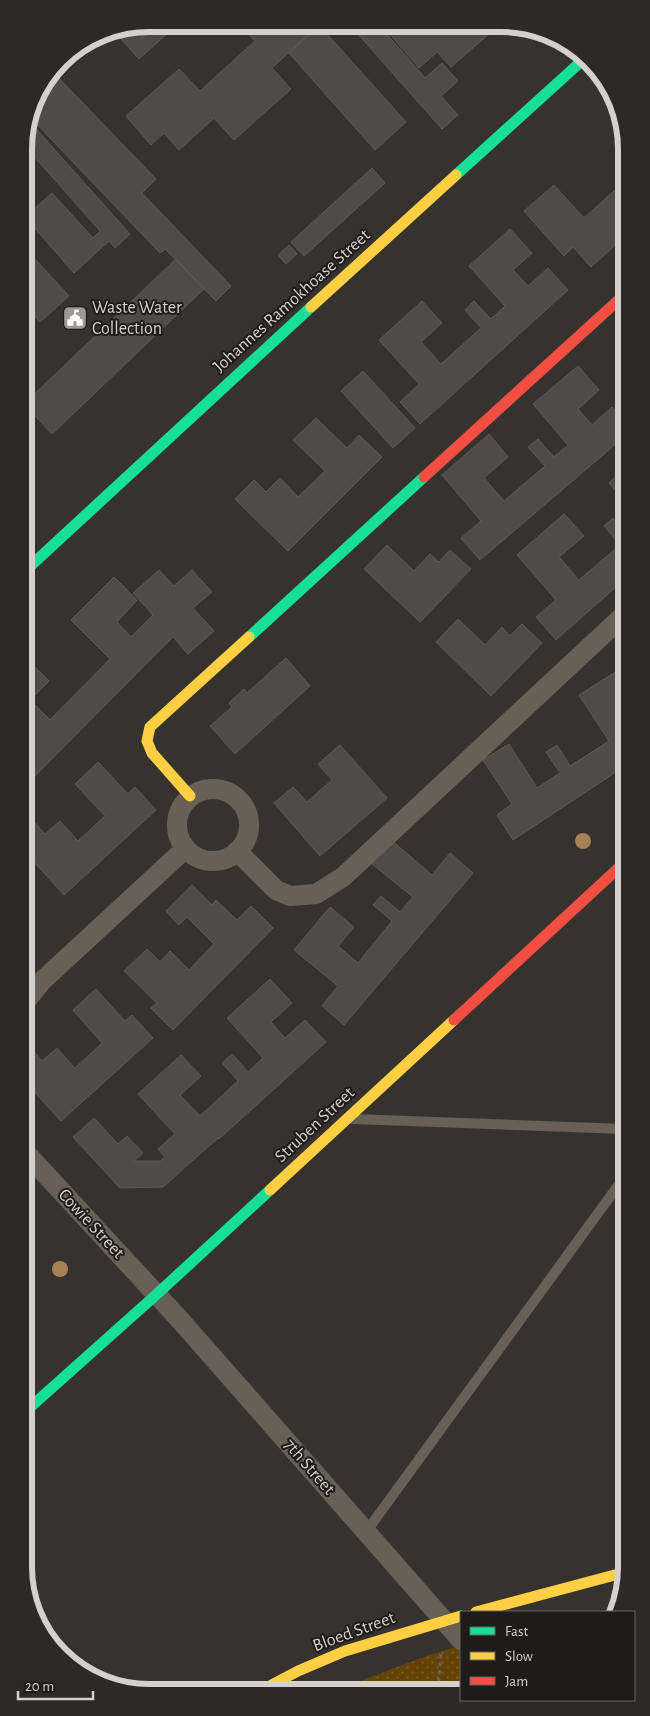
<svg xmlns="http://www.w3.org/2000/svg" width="650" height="1716" font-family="'Alegreya Sans',sans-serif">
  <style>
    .grass { fill: url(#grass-dots) }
    .building { fill: #4e4b48; stroke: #5d5b57 }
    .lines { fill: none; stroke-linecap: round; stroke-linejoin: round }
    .path { stroke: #68635d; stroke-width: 3; stroke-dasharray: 4 4; stroke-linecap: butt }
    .lane { stroke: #686057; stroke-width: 10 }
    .street { stroke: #686057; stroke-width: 20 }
    .fast { stroke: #16e098; stroke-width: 11 }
    .slow { stroke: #ffcf43; stroke-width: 11 }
    .jam { stroke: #f24e42; stroke-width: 11 }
    .tree { fill: #a48255 }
    .labels { text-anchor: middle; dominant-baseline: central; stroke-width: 4; stroke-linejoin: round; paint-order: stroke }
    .street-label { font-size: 18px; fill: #d4d0cc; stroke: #1e1c18 }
    .poi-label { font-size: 18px; fill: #d4d0cc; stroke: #1e1c18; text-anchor: start }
    .rim { fill: none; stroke: #d4d0cc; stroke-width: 6 }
  </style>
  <defs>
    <pattern id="grass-dots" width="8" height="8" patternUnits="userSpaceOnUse" patternTransform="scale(1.25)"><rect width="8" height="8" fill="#644206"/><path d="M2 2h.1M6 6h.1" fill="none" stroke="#795c29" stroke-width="1.8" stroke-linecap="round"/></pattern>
  </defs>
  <rect width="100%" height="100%" fill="#36332f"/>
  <path class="grass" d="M461,1645V1690H337L421,1658Z"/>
  <path class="building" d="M150,24H178L139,59L121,39L134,27Z
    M240,24L319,25L272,68L291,89L234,140L214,118L179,150L164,133L151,145L126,116L179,69L200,91L255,41Z
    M319,25L406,122L375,150L289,53Z
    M350,25H379L425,78L442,63L458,81L441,96L458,115L442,129Z
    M382,25L498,26L451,67L437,52L419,68Z
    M53,72L156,179L142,193L231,286L216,301L165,249L160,253L30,117L37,94Z
    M30,122L130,234L115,248L109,241L74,273L25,217L52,193L93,238L100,231L24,145L29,124Z
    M372,168L385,183L304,256L291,242Z
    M624,182V237L591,267L573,247L564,256L524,211L554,185L584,218Z
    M510,229L532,253L513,270L528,286L548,268L568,290L420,424L400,402L419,384L379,340L422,301L442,323L421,342L441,364L481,328L465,310L474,301L491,319L505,306L469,266Z
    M289,245L297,254L286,264L278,255Z
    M24,247L69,296L40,322L24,304Z
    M176,259L204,289L52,434L24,404Z
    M24,325L33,334L24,342Z
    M578,366L599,390L578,409L592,425L612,407L624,421V437L480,560L461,538L481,521L442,475L489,434L508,457L484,478L504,501L545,466L528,447L538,439L554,457L568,445L533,404Z
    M363,371L415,428L393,448L341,391Z
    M316,418L347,448L359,435L382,457L288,551L235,499L254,480L266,492L280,478L298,497L325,471L293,440Z
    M25,460L33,469L25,477Z
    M624,469V501L609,483Z
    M564,514L584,536L559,557L579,580L620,545L604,526L613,518L624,531V580L556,640L536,617L556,600L517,555Z
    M387,545L414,571L430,554L439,562L450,550L471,569L420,622L364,569Z
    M159,570L174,586L192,570L212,592L193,608L214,631L188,654L173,637L30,781L25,776V743L27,741L25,738V661L27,659L49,681L30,700L50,720L110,659L71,620L114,577L137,600L117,622L131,637L153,615L133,593Z
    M458,619L485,645L502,627L510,636L522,624L542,643L491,696L436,642Z
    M286,658L310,686L235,754L210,726L232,707L229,703L244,689L247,693Z
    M625,666V705L622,707L625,710V766L513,840L497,815L512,804L483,760L509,744L537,788L560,773L546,752L557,745L570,766L609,741L579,695Z
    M340,745L387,798L320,856L274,803L293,787L307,802L332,780L318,764Z
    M98,762L128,794L135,787L156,810L64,895L25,852V830L34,822L45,834L60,821L78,841L105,816L75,784Z
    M391,840L432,875L450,853L473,873L344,1025L322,1006L338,986L294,950L330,907L354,927L338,946L358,963L392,921L373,905L381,896L400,912L413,897L371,863Z
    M192,885L212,905L216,900L237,920L251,906L273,928L173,1030L151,1008L157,1003L124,971L147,949L160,962L170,951L189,970L214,944L187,917L179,925L166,911Z
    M270,979L292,1003L271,1022L285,1038L305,1020L326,1042L219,1139L218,1138L163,1187L120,1188L73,1137L94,1118L118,1144L127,1136L143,1153L134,1161H160L165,1157L158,1149L175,1134L138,1094L181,1055L201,1076L180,1095L200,1116L238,1081L222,1063L232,1054L248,1072L263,1058L227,1018Z
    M96,989L125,1021L132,1015L153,1038L61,1121L25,1082V1053L31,1048L42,1061L57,1048L75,1068L102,1043L73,1010Z"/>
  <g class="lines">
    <path class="path" d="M438,1690L441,1651"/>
    <path class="lane" d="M353,1119L625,1129
      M366,1532L625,1176"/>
    <path class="street" d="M177 825a36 36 0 1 1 72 0a36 36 0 1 1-72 0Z
      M237,851L276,890L290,896L316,894L343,877L625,614
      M25,1002L42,981L186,848
      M26,1153L181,1321L461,1640"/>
    <path class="fast" d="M456,175L585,58
      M25,571L311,307
      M249,637L424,477
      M26,1411L157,1294L270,1190"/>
    <path class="slow" d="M311,307L456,175
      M190,796L152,753L147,741L150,727L249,637
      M270,1190L454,1020
      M476,1612L626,1572
      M262,1690L298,1671L345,1651L461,1616"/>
    <path class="jam" d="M424,477L624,295
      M454,1020L625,862"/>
  </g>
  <g class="tree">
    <circle cx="583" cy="841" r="8"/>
    <circle cx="60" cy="1269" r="8"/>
  </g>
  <defs>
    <symbol id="civic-square" viewBox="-11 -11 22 22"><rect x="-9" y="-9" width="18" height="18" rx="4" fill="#9d9995" stroke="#1e1c18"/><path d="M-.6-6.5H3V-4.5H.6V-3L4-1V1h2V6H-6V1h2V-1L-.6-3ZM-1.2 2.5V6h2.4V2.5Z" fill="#fff"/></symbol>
  </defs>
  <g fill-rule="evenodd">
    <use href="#civic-square" x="61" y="304" width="28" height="28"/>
  </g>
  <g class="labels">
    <g class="street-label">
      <text transform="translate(292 301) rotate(-42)">Johannes Ramokhoase Street</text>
      <text transform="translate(315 1125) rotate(-43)">Struben Street</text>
      <text transform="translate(91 1224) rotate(47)">Cowie Street</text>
      <text transform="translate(309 1467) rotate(49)">7th Street</text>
      <text transform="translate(354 1632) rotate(-20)">Bloed Street</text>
    </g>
    <g class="poi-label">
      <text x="92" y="308">Waste Water<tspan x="92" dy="21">Collection</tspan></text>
    </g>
  </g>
  <path d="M0 0H650V1716H0ZM149 32H501A117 117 0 0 1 618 149V1567A117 117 0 0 1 501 1684H149A117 117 0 0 1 32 1567V149A117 117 0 0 1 149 32Z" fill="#2d2a26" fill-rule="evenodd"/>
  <path class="rim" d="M149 32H501A117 117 0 0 1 618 149V1567A117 117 0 0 1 501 1684H149A117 117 0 0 1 32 1567V149A117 117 0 0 1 149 32Z"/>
  <rect x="460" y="1611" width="175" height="90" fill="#1e1c18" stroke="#676460"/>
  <rect x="470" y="1627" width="25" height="8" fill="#16e098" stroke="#676460"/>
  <text x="505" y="1636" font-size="15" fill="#d4d0cc">Fast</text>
  <rect x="470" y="1652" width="25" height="8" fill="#ffcf43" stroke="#676460"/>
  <text x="505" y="1661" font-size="15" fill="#d4d0cc">Slow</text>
  <rect x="470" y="1677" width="25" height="8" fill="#f24e42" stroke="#676460"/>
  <text x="505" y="1686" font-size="15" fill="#d4d0cc">Jam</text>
  <path d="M18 1691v8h75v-8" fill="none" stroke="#d4d0cc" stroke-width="2.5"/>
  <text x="25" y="1691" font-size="15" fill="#d4d0cc" stroke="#1e1c18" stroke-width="4" paint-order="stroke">20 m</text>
</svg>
